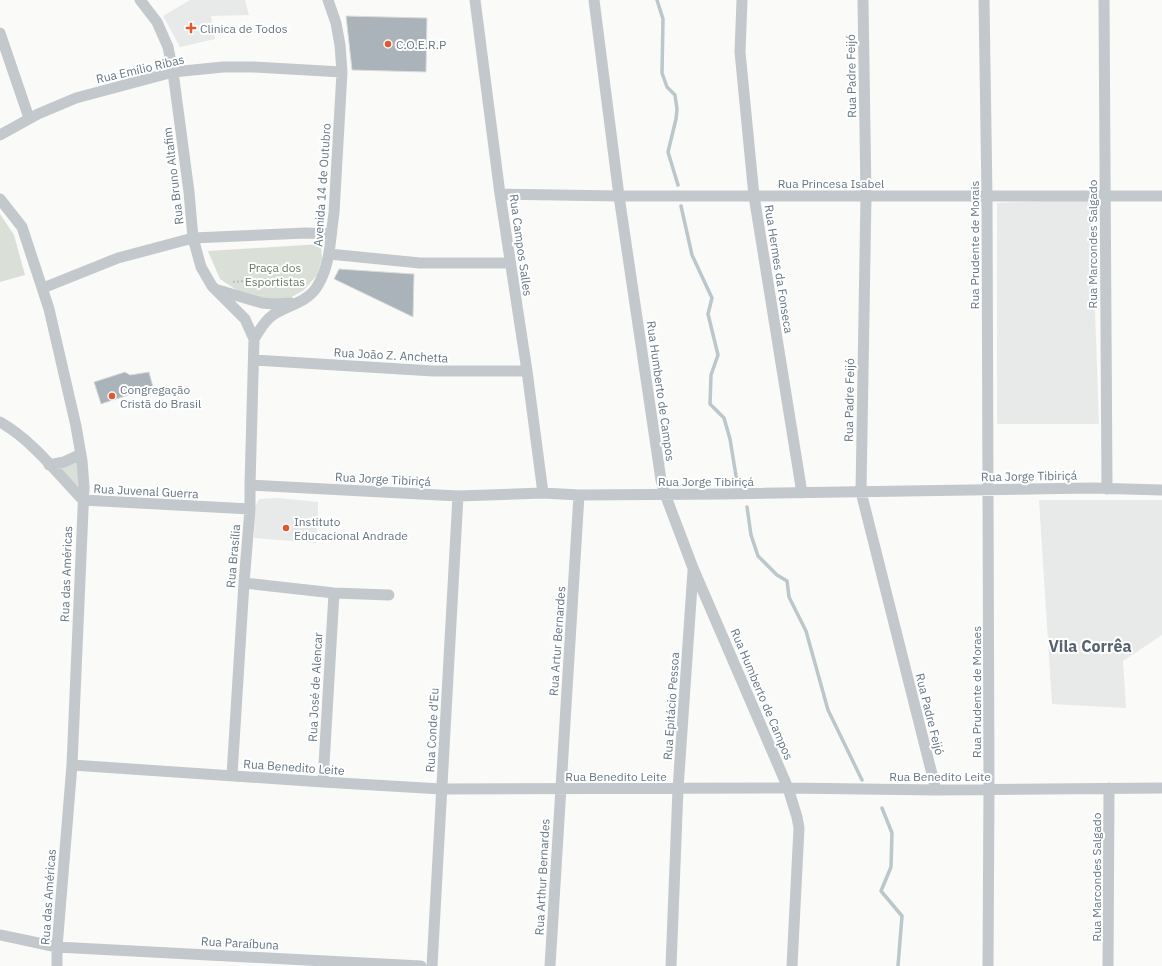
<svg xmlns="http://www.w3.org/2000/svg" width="1162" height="966" font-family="'IBM Plex Sans',sans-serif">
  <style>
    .built { fill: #e8e9e9 }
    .green { fill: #dadfd7 }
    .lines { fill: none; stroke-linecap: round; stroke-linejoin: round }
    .stream { stroke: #bbc7cb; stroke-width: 3.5 }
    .building { fill: #aab3b9; stroke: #dcdcda }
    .path { stroke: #bbbfc2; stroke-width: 2; stroke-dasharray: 2 2; stroke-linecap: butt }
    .minor { stroke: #c3c8cc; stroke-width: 11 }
    .poi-dot { fill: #e4572e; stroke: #fff; stroke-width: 1.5 }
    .labels { text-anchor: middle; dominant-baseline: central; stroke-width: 4; stroke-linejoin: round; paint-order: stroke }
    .poi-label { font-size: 12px; fill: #657683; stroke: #fff; text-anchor: start }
    .street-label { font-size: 12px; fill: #657683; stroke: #fff }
    .park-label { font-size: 12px; fill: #687a64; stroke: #fff }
    .district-label { font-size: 16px; font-weight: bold; fill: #57646e; stroke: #fff }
  </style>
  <rect width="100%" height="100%" fill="#fafaf8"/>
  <path class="built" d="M190,0H245L249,15L211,16L215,39L180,47L163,16Z
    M1091,199L1099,424H997V203Z
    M278,498L318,502V518L316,543L254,538L255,507L259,499Z
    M1039,500H1162V635L1123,661L1126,708L1052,704Z"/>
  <path class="green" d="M0,214L14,235L25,275L0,282Z
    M321,244L322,259L317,275L304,290L290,298L266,302L238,291L220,279L208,251Z
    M77,460L80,488L58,467Z"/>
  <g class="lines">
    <path class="stream" d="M657,0L663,19L662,73L667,87L675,95L677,109L676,119L668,152L678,185
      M681,206L692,255L712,298L708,314L718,355L711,375L710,404L724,418L730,439L737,482
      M747,507L751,535L758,556L777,575L787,581L789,597L806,631L828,710L862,780
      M882,808L892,833L891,867L881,891L902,916L898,966"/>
  </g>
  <path class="building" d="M346,16L427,18L426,72L352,70Z
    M339,269L414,274L413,317L334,279Z
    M125,372L130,375L149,372L153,387L101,404L94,382Z"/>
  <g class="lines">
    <path class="path" d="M233,282L266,279L304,284"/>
    <path class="minor" d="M140,0L157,22L168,47L173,72L189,192L193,238L201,267L212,286L245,319L254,339L250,485V509L244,583L232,775
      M475,0L500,194L527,371L543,493
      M594,0L619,196L661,480L665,494L693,568L788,788L797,817L799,828L792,966
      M742,0L740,52L754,196L802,493
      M863,0L866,196L861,492L936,790
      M984,0L987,197L989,789L988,966
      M1104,0L1107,489
      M0,33L29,118
      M0,135L38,114L76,98L173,72L223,67H253L342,72
      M500,194L619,196H1162
      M0,199L22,227L49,309L76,426L82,461L84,487L72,765L57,947V966
      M329,254L420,263H510
      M43,288L118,258L193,238L306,233L330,234
      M218,290L262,303L273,304L291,303
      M254,339C260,330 264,321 273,315C288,305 309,302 318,285C331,263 330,238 334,213L342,72L340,45L336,23L328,0
      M254,360L433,371H527
      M0,422C32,440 58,474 83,500L250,509
      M49,465L64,462L81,454
      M250,485L458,496L543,493L579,495L723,494L1091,488L1162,490
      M244,583L334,593L389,595
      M72,765L323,782L441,789L788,788L936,790L1162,788
      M323,782L334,593
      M0,935L57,947L421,966
      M432,966L458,496
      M550,966L579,495
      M671,966L678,789L693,571
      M1108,966L1109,788"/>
  </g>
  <g class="poi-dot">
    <path d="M189 22h4v4h4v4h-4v4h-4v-4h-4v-4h4z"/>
    <circle cx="388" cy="44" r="4"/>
    <circle cx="112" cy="396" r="4"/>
    <circle cx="286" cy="528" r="4"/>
  </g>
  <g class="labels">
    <g class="poi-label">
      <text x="200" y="28">Clinica de Todos</text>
      <text x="396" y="44">C.O.E.R.P</text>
      <text x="120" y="389">Congregação<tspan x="120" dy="14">Cristã do Brasil</tspan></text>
      <text x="294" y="521">Instituto<tspan x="294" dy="14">Educacional Andrade</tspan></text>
    </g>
    <g class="street-label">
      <text transform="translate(140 69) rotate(-13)">Rua Emílio Ribas</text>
      <text transform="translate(851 76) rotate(-91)">Rua Padre Feijó</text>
      <text transform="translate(173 176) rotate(-97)">Rua Bruno Altafim</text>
      <text x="831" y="183">Rua Princesa Isabel</text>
      <text transform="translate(322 185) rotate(-86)">Avenida 14 de Outubro</text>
      <text transform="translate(1092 244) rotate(-90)">Rua Marcondes Salgado</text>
      <text transform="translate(521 245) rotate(82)">Rua Campos Salles</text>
      <text transform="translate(974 245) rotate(-90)">Rua Prudente de Morais</text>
      <text transform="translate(779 269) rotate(81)">Rua Hermes da Fonseca</text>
      <text transform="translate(391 355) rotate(3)">Rua João Z. Anchetta</text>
      <text transform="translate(661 391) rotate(82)">Rua Humberto de Campos</text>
      <text transform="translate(849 400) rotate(-89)">Rua Padre Feijó</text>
      <text transform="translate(1029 476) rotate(-1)">Rua Jorge Tibiriçá</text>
      <text transform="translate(383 479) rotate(3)">Rua Jorge Tibiriçá</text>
      <text x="706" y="481">Rua Jorge Tibiriçá</text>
      <text transform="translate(146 491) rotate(3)">Rua Juvenal Guerra</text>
      <text transform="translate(233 556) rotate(-85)">Rua Brasília</text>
      <text transform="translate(66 574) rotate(-88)">Rua das Américas</text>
      <text transform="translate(557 641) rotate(-86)">Rua Artur Bernardes</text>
      <text transform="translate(315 687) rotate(-87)">Rua José de Alencar</text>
      <text transform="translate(976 692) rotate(-90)">Rua Prudente de Moraes</text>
      <text transform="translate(762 694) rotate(67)">Rua Humberto de Campos</text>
      <text transform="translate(671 706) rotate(-86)">Rua Epitácio Pessoa</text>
      <text transform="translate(930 714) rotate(76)">Rua Padre Feijó</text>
      <text transform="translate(432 730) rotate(-87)">Rua Conde d'Eu</text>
      <text transform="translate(294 767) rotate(4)">Rua Benedito Leite</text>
      <text x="616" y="776">Rua Benedito Leite</text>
      <text x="940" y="776">Rua Benedito Leite</text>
      <text transform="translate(542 877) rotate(-87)">Rua Arthur Bernardes</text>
      <text transform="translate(1096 877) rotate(-90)">Rua Marcondes Salgado</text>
      <text transform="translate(48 897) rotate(-86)">Rua das Américas</text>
      <text transform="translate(240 943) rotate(3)">Rua Paraíbuna</text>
    </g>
    <g class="park-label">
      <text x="275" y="267">Praça dos<tspan x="275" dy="14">Esportistas</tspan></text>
    </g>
    <g class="district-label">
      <text x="1090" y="646">Vila Corrêa</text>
    </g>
  </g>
</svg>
